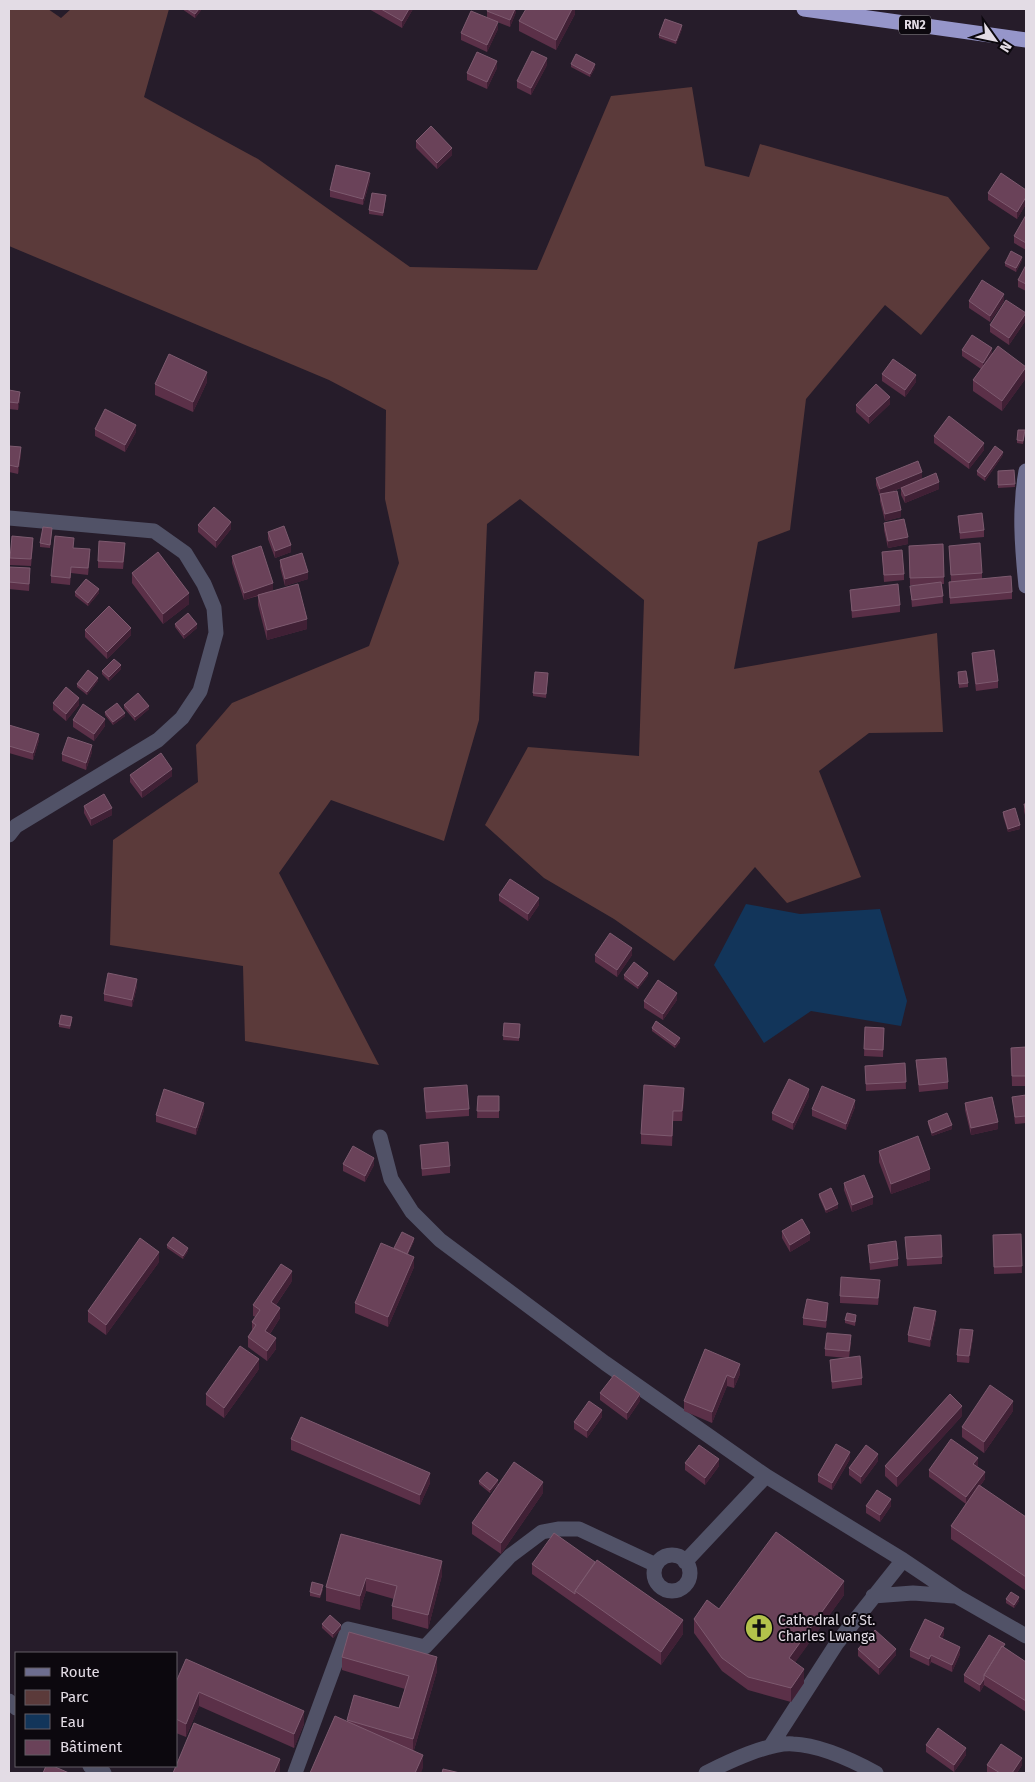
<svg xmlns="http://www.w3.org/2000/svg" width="1035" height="1782" font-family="'Fira Sans',sans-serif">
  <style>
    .green { fill: #5b3a3a }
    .water { fill: #12355a }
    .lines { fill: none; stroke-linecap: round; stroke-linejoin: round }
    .street { stroke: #515267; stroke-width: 15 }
    .secondary { stroke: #6d6d8f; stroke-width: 15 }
    .highway { stroke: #9696ca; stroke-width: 15 }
    .wall { fill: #5b3048 }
    .shaded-wall { fill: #402035 }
    .building { fill: #6a4259; stroke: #7d5a6f }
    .labels { text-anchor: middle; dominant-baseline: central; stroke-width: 4; stroke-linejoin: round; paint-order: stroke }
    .shield { fill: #0c080e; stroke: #a29ca4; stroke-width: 1 }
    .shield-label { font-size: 12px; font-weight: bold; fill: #e3dce5 }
    .poi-label { font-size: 14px; fill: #e3dce5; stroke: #0c080e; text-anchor: start }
  </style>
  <rect width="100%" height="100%" fill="#261c2a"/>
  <path class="green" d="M9,9H48L61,18L71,9H169L144,97L258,159L410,267L537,270L611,96L692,87L705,166L749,177L760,144L948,197L990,248L921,335L885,305L806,399L790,530L758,542L734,669L937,633L943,732L869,733L819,771L861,877L787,903L755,867L674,961L614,919L544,878L485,825L528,747L639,756L644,600L520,499L487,524L479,720L444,841L331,800L279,873L379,1065L245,1041L243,966L110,945L113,840L198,782L196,745L232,703L369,646L399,563L385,499L386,410L329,380L9,246Z"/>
  <path class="water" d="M746,904L800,914L880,909L907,1001L901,1026L811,1011L764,1043L714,965Z"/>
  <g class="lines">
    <path class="street" d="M9,518L154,531L185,553L204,584L214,608L216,633L200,691L182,718L158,740L16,826L9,835
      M380,1137L391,1179L412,1212L440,1240L605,1363L766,1476
      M654 1573a18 18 0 1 1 36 0a18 18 0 1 1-36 0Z
      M685,1562L766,1476L903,1560L958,1597L1026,1636
      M873,1596L913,1593L954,1596
      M9,1701L16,1708
      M770,1747L837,1643L903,1560
      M90,1766L104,1773
      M295,1773L348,1629L425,1647L510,1556L542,1532L558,1529H579L656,1565
      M706,1773C728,1762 769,1742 793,1744C821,1745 852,1760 876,1773"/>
    <path class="secondary" d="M1026,471C1019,509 1022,547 1026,586"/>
    <path class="highway" d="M804,9L1026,40"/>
  </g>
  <path class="wall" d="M182,9H202L195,18Z
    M369,9H413L402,28Z
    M516,9V12L510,27L487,18V11Z
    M575,9V14L556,50L519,31V21Z
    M498,29L487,52L461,40V33Z
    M682,29L676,44L659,38V35Z
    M571,64L595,68L590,77L571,67Z
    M547,65L531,95L517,88V81Z
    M497,68L487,89L467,80V73Z
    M416,141L452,155L437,169L416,148Z
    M370,180L363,205L330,197V190Z
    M1026,190V204L1017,219L988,200V193Z
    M386,198L383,216L369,214V210Z
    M1026,215V250L1014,243V236Z
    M1022,260L1016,272L1005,266V263Z
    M1026,265V291L1018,287V280Z
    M969,301H1004L990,322L969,308Z
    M1026,320L1009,345L990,332V325Z
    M962,350L992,354L1026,378L1002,411L973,391V380L981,369L962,356Z
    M882,374L916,382L905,397L882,381Z
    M207,382L193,412L155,395V384Z
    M9,390L20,399L18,410L9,409Z
    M890,404L869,424L856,412V405Z
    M95,429L136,432L125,452L95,436Z
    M1025,434L1023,444L1017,443V440Z
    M934,436L984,450L969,469L934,443Z
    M9,446L21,454L18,474L9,472Z
    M1003,455L985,481L977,475V471Z
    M1014,470L1015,487L998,488V471Z
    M876,478L922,479L939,489L905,503L901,495V488L921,480L888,493L901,517L885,521L880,501V496L876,485Z
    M958,516L984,530V537L960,539Z
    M884,523L908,544L888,548L884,530Z
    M198,525L231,529L216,548L198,532Z
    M52,532L50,548L40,547V543Z
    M268,532L291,552L275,558L268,539Z
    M943,544L944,584H942L943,603L912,607L910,586L919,585H910L909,546Z
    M33,545L31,566L10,565V558Z
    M949,546L982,573V579L1012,592V599L950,604L949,582H951Z
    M74,548L90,556L88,575L71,573L70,585L51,583V576Z
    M125,550L123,569L98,568V561Z
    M882,552L904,574V580L884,582Z
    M232,556L273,590L268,592L307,629L267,640L258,605V596L244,600L232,563Z
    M280,560L308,579L285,586L280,567Z
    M9,567L30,575L29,591L9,589Z
    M132,573L189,604L163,624L132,583Z
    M850,590L900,605V612L852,618Z
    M75,592L99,593L88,606L75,596Z
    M175,624L197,628L184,639L175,627Z
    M85,630L131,635L107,659L85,637Z
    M972,653L998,681V688L976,691L972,660Z
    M121,669L109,681L102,674V671Z
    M958,675L968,683V687L959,688Z
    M548,677L546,698L533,696V693Z
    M98,681L87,695L77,687V684Z
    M53,703L79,705L66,721L53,710Z
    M124,705L149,709L135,721L124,708Z
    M105,712L125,716L113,725L105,715Z
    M73,720L105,726L94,741L73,727Z
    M9,725L39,740L33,760L9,753Z
    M92,752L86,770L62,761V754Z
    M130,775L172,776L142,798L130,782Z
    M1024,804H1026V819L1024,811Z
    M84,806L112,815L91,826L84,813Z
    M1003,812L1020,829L1008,832L1003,816Z
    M499,895L539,905L528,921L499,901Z
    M595,955H632L617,977L595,962Z
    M624,975L648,976L638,989L624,979Z
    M137,986L132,1007L104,1001V994Z
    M677,1000L663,1020L644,1008V1001Z
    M72,1020L70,1029L59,1027V1024Z
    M504,1023L520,1024L519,1041L503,1040Z
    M865,1027L884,1028L883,1057L864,1056Z
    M652,1028L680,1042L675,1048L652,1031Z
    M1026,1047V1086H1012L1011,1048Z
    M916,1060L948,1082V1089L919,1092Z
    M905,1063L906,1089L866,1091L865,1066Z
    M424,1088L469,1109V1116L426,1119Z
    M1026,1095V1123L1015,1124L1012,1097Z
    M478,1096H499V1118H477Z
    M809,1096L793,1130L772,1120V1113Z
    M684,1098L682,1121H673L672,1146L641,1144V1134Z
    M965,1103L998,1129L971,1135L965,1110Z
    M855,1107L846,1130L812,1116V1109Z
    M204,1110L196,1135L156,1122V1115Z
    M928,1121L952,1129L932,1136L928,1124Z
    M420,1145L450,1166V1173L422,1176Z
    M879,1151L930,1180L891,1194L879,1162Z
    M343,1164L374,1165L365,1182L343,1171Z
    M844,1183L873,1204L852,1212L844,1190Z
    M819,1194L838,1208L826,1213L819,1197Z
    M782,1231L810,1240L790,1252L782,1238Z
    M1021,1234L1022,1273L994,1274L993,1235Z
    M905,1237L942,1257V1264L907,1266Z
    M414,1241L408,1254L414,1267L388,1327L355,1313V1303L394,1248Z
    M167,1245L188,1251L183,1259L167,1248Z
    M868,1245L898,1259V1266L870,1270Z
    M159,1262L106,1335L88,1322V1311Z
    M292,1281L276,1305L280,1318L270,1334L276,1349L267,1361L248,1347V1337L252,1330V1322L256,1317L253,1316V1305Z
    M880,1287L878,1305L840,1303V1296Z
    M828,1310L826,1328L803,1325V1318Z
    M856,1318L855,1326L845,1323V1320Z
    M936,1318L930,1347L908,1342V1335Z
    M973,1337L969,1363L957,1362V1355Z
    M851,1342L849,1358L862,1378V1385L832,1389L830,1360L847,1358L825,1356V1349Z
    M705,1349L740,1374L734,1388L727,1386L712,1423L684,1411V1401Z
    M259,1369L224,1418L206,1405V1394Z
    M600,1393L640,1401L627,1420L600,1400Z
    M1013,1411L984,1453L962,1437V1427Z
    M962,1416L897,1487L885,1476V1466Z
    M602,1417L587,1438L574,1429V1422Z
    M291,1439L430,1483L420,1505L291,1450Z
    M850,1459L832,1490L818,1482V1475Z
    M878,1461L861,1484L849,1475V1468Z
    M685,1463L719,1466L705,1485L685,1470Z
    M978,1465L977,1466L985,1479L980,1486L1026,1517V1591L951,1539V1526L966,1504L929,1477V1470Z
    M479,1481L498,1484L490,1493L479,1484Z
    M543,1493L501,1554L472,1534V1523Z
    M866,1506H891L880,1522L866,1513Z
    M341,1534L442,1575L428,1629L392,1619V1606L394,1599L366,1591L360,1610L326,1601V1587Z
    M532,1564L683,1634L661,1665L532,1574Z
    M323,1589L320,1598L310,1596V1592Z
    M844,1595L795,1662L804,1683L791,1702L748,1690L722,1671L694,1633V1619L719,1609Z
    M1006,1599L1019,1601L1014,1608L1006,1603Z
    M322,1624L341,1629L333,1638L322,1628Z
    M944,1635L942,1638L960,1654L952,1672L931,1662L929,1666L910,1657V1650Z
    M1005,1648L1026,1662V1712L984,1685L980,1692L964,1682V1675Z
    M858,1649L896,1655L879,1675L858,1656Z
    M342,1657L437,1671L414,1750L423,1768L347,1721V1720L399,1708L405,1689L342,1670Z
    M176,1682L304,1724L294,1748L199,1706L186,1737L176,1733Z
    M926,1745L966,1755L954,1772L926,1752Z
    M987,1765H1022L1017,1773H989L987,1772Z"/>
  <path class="shaded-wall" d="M199,9H202L195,18V14Z
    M409,9H413L402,28V21Z
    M515,9H516V12L510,27V20Z
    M572,9H575V14L556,50V40Z
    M498,22V29L487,52V45Z
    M682,25V29L676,44V41Z
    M547,58V65L531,95V88Z
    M497,61V68L487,89V82Z
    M595,64V68L590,77V74Z
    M452,148V155L437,169V163Z
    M370,173V180L363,205V199Z
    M1026,197V204L1017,219V212Z
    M1022,257V260L1016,272V268Z
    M1004,294V301L990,322V316Z
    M1026,313V320L1009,345V338Z
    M992,348V355L983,370V363Z
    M1026,367V378L1002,411V401Z
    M207,372V382L193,412V402Z
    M916,375V382L905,397V390Z
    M20,392V399L18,410V403Z
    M890,397V404L869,424V417Z
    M136,425V432L125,452V445Z
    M984,443V450L969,469V463Z
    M21,447V454L18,474V467Z
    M1003,452V455L985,481V477Z
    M922,472V479L880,496V489Z
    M939,482V489L905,503V496Z
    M901,510V517L885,521V514Z
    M231,522V529L216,548V541Z
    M908,537V544L888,548V541Z
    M291,545V552L275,558V551Z
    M308,572V579L285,586V579Z
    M273,583V590L244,600V593Z
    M99,589V593L88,606V603Z
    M189,593V604L163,624V614Z
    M307,619V629L267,640V630Z
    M197,624V628L184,639V635Z
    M131,628V635L107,659V652Z
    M121,665V669L109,681V677Z
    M98,678V681L87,695V692Z
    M79,698V705L66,721V714Z
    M149,706V709L135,721V717Z
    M125,713V716L113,725V722Z
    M105,719V726L94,741V734Z
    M39,734V740L33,760V753Z
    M92,745V752L86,770V763Z
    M172,769V776L142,798V791Z
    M112,808V815L91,826V819Z
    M1020,825V829L1008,832V829Z
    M539,898V905L528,921V914Z
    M632,948V955L617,977V970Z
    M648,973V976L638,989V986Z
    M137,979V986L132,1007V1000Z
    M677,993V1000L663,1020V1014Z
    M680,1038V1042L675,1048V1045Z
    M684,1088V1098L682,1121V1111Z
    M809,1089V1096L793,1130V1123Z
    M855,1100V1107L846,1130V1124Z
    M204,1103V1110L196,1135V1128Z
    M673,1111V1121L672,1146V1136Z
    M998,1122V1129L971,1135V1128Z
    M952,1125V1129L932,1136V1133Z
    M374,1158V1165L365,1182V1176Z
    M930,1169V1180L891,1194V1184Z
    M873,1197V1204L852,1212V1205Z
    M838,1204V1208L826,1213V1210Z
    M810,1233V1240L790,1252V1245Z
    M414,1238V1241L404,1263V1259Z
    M188,1248V1251L183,1259V1256Z
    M159,1252V1262L106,1335V1325Z
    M414,1257V1267L388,1327V1317Z
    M292,1271V1281L271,1312V1302Z
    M828,1303V1310L826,1328V1321Z
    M280,1308V1318L265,1341V1331Z
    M936,1311V1318L930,1347V1340Z
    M973,1330V1337L969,1363V1356Z
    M276,1338V1349L267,1361V1351Z
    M259,1359V1369L224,1418V1408Z
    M740,1364V1374L734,1388V1378Z
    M727,1375V1386L712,1423V1412Z
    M640,1394V1401L627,1420V1413Z
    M1013,1401V1411L984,1453V1442Z
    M962,1406V1416L897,1487V1477Z
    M602,1410V1417L587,1438V1431Z
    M850,1452V1459L832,1490V1483Z
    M878,1454V1461L861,1484V1477Z
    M978,1458V1465L973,1471V1464Z
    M719,1459V1466L705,1485V1478Z
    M985,1472V1479L966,1504V1497Z
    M430,1473V1483L420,1505V1495Z
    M498,1480V1484L490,1493V1490Z
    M543,1482V1493L501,1554V1543Z
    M891,1499V1506L880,1522V1515Z
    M442,1561V1575L428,1629V1615Z
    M366,1578V1591L360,1610V1596Z
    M844,1581V1595L789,1671V1658Z
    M1019,1597V1601L1014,1608V1605Z
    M683,1620V1634L661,1665V1652Z
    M341,1625V1629L333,1638V1634Z
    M944,1628V1635L939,1644V1637Z
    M960,1647V1654L952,1672V1665Z
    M896,1649V1655L879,1675V1668Z
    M931,1655V1662L929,1666V1659Z
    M437,1657V1671L413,1753V1739Z
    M804,1669V1683L791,1702V1688Z
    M984,1679V1685L980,1692V1685Z
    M199,1692V1706L186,1737V1724Z
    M304,1711V1724L294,1748V1734Z
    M966,1748V1755L954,1772V1765Z
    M423,1755V1768L421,1773H415Z
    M1022,1758V1765L1017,1773H1012Z
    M280,1759V1773H274Z"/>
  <path class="building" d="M187,9H199L195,14Z
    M381,9H409L402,21Z
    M488,9H515L510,20L487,11Z
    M526,9H572L556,40L519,21Z
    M471,11L498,22L487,45L461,33Z
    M665,19L682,25L676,41L659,35Z
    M532,51L547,58L531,88L517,81Z
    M477,52L497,61L487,82L467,73Z
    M576,54L595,64L590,74L571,64Z
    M431,126L452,148L437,163L416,141Z
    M336,165L370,173L363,199L330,190Z
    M1001,173L1026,190V197L1017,212L988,193Z
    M372,193L386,195L383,213L369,210Z
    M1026,215V243L1014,236Z
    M1011,251L1022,257L1016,268L1005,263Z
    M1026,265V284L1018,280Z
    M982,280L1004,294L990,316L969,301Z
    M1006,300L1026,313L1009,338L990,325Z
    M972,335L992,348L983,363L962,350Z
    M998,346L1026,367L1002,401L973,380Z
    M169,354L207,372L193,402L155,384Z
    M893,359L916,375L905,390L882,374Z
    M876,384L890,397L869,417L856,405Z
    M9,390L20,392L18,403L9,402Z
    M105,409L136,425L125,445L95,429Z
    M949,416L984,443L969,463L934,436Z
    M1018,430H1025L1023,441L1017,440Z
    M9,446L21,447L18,467L9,465Z
    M995,446L1003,452L985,477L977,471Z
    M918,461L922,472L880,489L876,478Z
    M1014,470L1015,484L998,485V471Z
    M936,473L939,482L905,496L901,488Z
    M897,491L901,510L885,514L880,494Z
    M214,507L231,522L216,541L198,525Z
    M982,513L984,530L960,533L958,516Z
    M904,519L908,537L888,541L884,523Z
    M284,526L291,545L275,551L268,532Z
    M43,527L52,528L50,545L40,543Z
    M12,536L33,538L31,559L10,558Z
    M55,536L74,538L73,548L90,549L88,568L71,567L70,578L51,576Z
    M99,541L125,543L123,562L98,561Z
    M980,543L982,573L951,575L949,546Z
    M943,544L944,577L910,578L909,546Z
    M261,546L273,583L244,593L232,556Z
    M902,550L904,574L884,575L882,552Z
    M158,552L189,593L163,614L132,573Z
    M302,553L308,572L285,579L280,560Z
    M9,567L30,568L29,584L9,582Z
    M1011,576L1012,592L950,598L949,582Z
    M86,579L99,589L88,603L75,592Z
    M941,582L943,596L912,600L910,586Z
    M298,584L307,619L267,630L258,595Z
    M898,584L900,605L852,611L850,590Z
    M109,606L131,628L107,652L85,630Z
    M188,613L197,624L184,635L175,624Z
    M994,650L998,681L976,684L972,653Z
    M114,659L121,665L109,677L102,671Z
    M88,670L98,678L87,692L77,684Z
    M966,671L968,683L959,684L958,672Z
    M535,672L548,673L546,694L533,693Z
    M66,687L79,698L66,714L53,703Z
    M138,693L149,706L135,717L124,705Z
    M117,703L125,713L113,722L105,712Z
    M83,704L105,719L94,734L73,720Z
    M9,725L39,734L33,753L9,746Z
    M68,737L92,745L86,763L62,754Z
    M161,753L172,769L142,791L130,775Z
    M104,794L112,808L91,819L84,806Z
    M1024,804H1026V812Z
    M1015,808L1020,825L1008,829L1003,812Z
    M510,879L539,898L528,914L499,895Z
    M610,933L632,948L617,970L595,955Z
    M634,962L648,973L638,986L624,975Z
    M108,973L137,979L132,1000L104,994Z
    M658,980L677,993L663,1014L644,1001Z
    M61,1015L72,1017L70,1026L59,1024Z
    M656,1021L680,1038L675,1045L652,1028Z
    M504,1023L520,1024L519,1038L503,1036Z
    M865,1027L884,1028L883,1050L864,1049Z
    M1026,1047V1076H1012L1011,1048Z
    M946,1058L948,1082L919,1085L916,1060Z
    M905,1063L906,1082L866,1084L865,1066Z
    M789,1079L809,1089L793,1123L772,1113Z
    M467,1085L469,1109L426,1112L424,1088Z
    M644,1085L684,1088L682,1111H673L672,1136L641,1134Z
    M822,1086L855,1100L846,1124L812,1109Z
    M164,1089L204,1103L196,1128L156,1115Z
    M1026,1095V1116L1015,1117L1012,1097Z
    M478,1096H499V1111H477Z
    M992,1097L998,1122L971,1128L965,1103Z
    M947,1113L952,1125L932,1133L928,1121Z
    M918,1136L930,1169L891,1184L879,1151Z
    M448,1142L450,1166L422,1169L420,1145Z
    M353,1146L374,1158L365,1176L343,1164Z
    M864,1175L873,1197L852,1205L844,1183Z
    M831,1188L838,1204L826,1210L819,1194Z
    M802,1219L810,1233L790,1245L782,1231Z
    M402,1232L414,1238L407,1254L394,1248Z
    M1021,1234L1022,1266L994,1267L993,1235Z
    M941,1235L942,1257L907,1259L905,1237Z
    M173,1237L188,1248L183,1256L167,1245Z
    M140,1238L159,1252L106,1325L88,1311Z
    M896,1241L898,1259L870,1263L868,1245Z
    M381,1243L414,1257L388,1317L355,1303Z
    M281,1264L292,1271L271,1302L280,1308L265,1331L276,1338L267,1351L248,1337L256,1325L252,1322L260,1310L253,1305Z
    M841,1277L880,1280L878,1298L840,1296Z
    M807,1299L828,1303L826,1321L803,1318Z
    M914,1307L936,1311L930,1340L908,1335Z
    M847,1313L856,1315L855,1322L845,1320Z
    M960,1329L973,1330L969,1356L957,1355Z
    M827,1333L851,1335L849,1351L825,1349Z
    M240,1346L259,1359L224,1408L206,1394Z
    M705,1349L740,1364L734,1378L727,1375L712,1412L684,1401Z
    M860,1356L862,1378L832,1382L830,1360Z
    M614,1375L640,1394L627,1413L600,1393Z
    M990,1385L1013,1401L984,1442L962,1427Z
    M950,1394L962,1406L897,1477L885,1466Z
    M589,1401L602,1410L587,1431L574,1422Z
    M301,1417L430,1473L420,1495L291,1439Z
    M951,1439L978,1458L973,1464L985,1472L966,1497L929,1470Z
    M836,1444L850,1452L832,1483L818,1475Z
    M699,1445L719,1459L705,1478L685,1463Z
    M866,1445L878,1454L861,1477L849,1468Z
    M514,1462L543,1482L501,1543L472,1523Z
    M487,1472L498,1480L490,1490L479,1481Z
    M979,1485L1026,1517V1577L951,1526Z
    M877,1490L891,1499L880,1515L866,1506Z
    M776,1532L844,1581L789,1658L804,1669L791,1688L748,1677L722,1658L694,1619L707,1600L719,1609Z
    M554,1533L595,1562L575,1591V1594L532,1564Z
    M341,1534L442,1561L428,1615L392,1606L397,1586L366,1578L360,1596L326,1587Z
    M597,1560L683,1620L661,1652L575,1591Z
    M312,1582L323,1585L320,1595L310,1592Z
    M1011,1592L1019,1597L1014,1605L1006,1599Z
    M330,1615L341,1625L333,1634L322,1624Z
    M925,1619L944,1628L939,1637L960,1647L952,1665L931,1655L929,1659L910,1650Z
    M875,1630L896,1649L879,1668L858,1649Z
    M349,1632L437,1657L413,1739L347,1720L354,1695L399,1708L409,1676L342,1657Z
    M989,1635L1005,1644L1003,1647L1002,1646L984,1675V1679L980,1685L964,1675Z
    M1002,1646L1026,1662V1701L984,1675Z
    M186,1659L304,1711L294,1734L199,1692L186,1724L176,1719V1682Z
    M335,1716L423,1755L415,1773H310Z
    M194,1723L280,1759L274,1773H173Z
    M938,1728L966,1748L954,1765L926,1745Z
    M1001,1744L1022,1758L1012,1773H1000L987,1765Z
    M46,1766H53L69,1773H43Z
    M443,1769L460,1773H442Z"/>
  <defs>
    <symbol id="church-disc" viewBox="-11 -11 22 22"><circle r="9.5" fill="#b3c24b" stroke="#0c080e"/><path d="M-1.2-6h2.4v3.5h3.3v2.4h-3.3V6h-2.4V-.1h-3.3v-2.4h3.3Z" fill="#111"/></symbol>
  </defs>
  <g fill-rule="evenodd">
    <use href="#church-disc" x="743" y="1612" width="32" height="32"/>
  </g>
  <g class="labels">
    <rect class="shield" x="899" y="15.5" width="32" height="19" rx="4"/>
    <g class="shield-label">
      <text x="915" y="25">RN2</text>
    </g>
    <g class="poi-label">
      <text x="778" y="1620">Cathedral of St.<tspan x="778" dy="16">Charles Lwanga</tspan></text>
    </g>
  </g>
  <rect width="1035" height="1782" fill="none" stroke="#e3dce5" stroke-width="20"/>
  <rect x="15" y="1652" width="162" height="115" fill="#0c080e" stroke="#625d64"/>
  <rect x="25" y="1668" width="25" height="8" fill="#6d6d8f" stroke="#625d64"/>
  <text x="60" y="1677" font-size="15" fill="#e3dce5">Route</text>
  <rect x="25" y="1690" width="25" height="15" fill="#5b3a3a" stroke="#625d64"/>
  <text x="60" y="1702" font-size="15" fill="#e3dce5">Parc</text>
  <rect x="25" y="1714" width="25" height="15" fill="#12355a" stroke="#625d64"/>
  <text x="60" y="1727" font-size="15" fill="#e3dce5">Eau</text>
  <rect x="25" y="1740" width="25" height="15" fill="#6a4259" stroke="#625d64"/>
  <text x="60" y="1752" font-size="15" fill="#e3dce5">Bâtiment</text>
  <g transform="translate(995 40) rotate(123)" stroke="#0c080e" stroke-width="4" paint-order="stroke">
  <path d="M0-4L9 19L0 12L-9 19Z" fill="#e3dce5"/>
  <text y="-8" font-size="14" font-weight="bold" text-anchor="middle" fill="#e3dce5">N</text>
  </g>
</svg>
